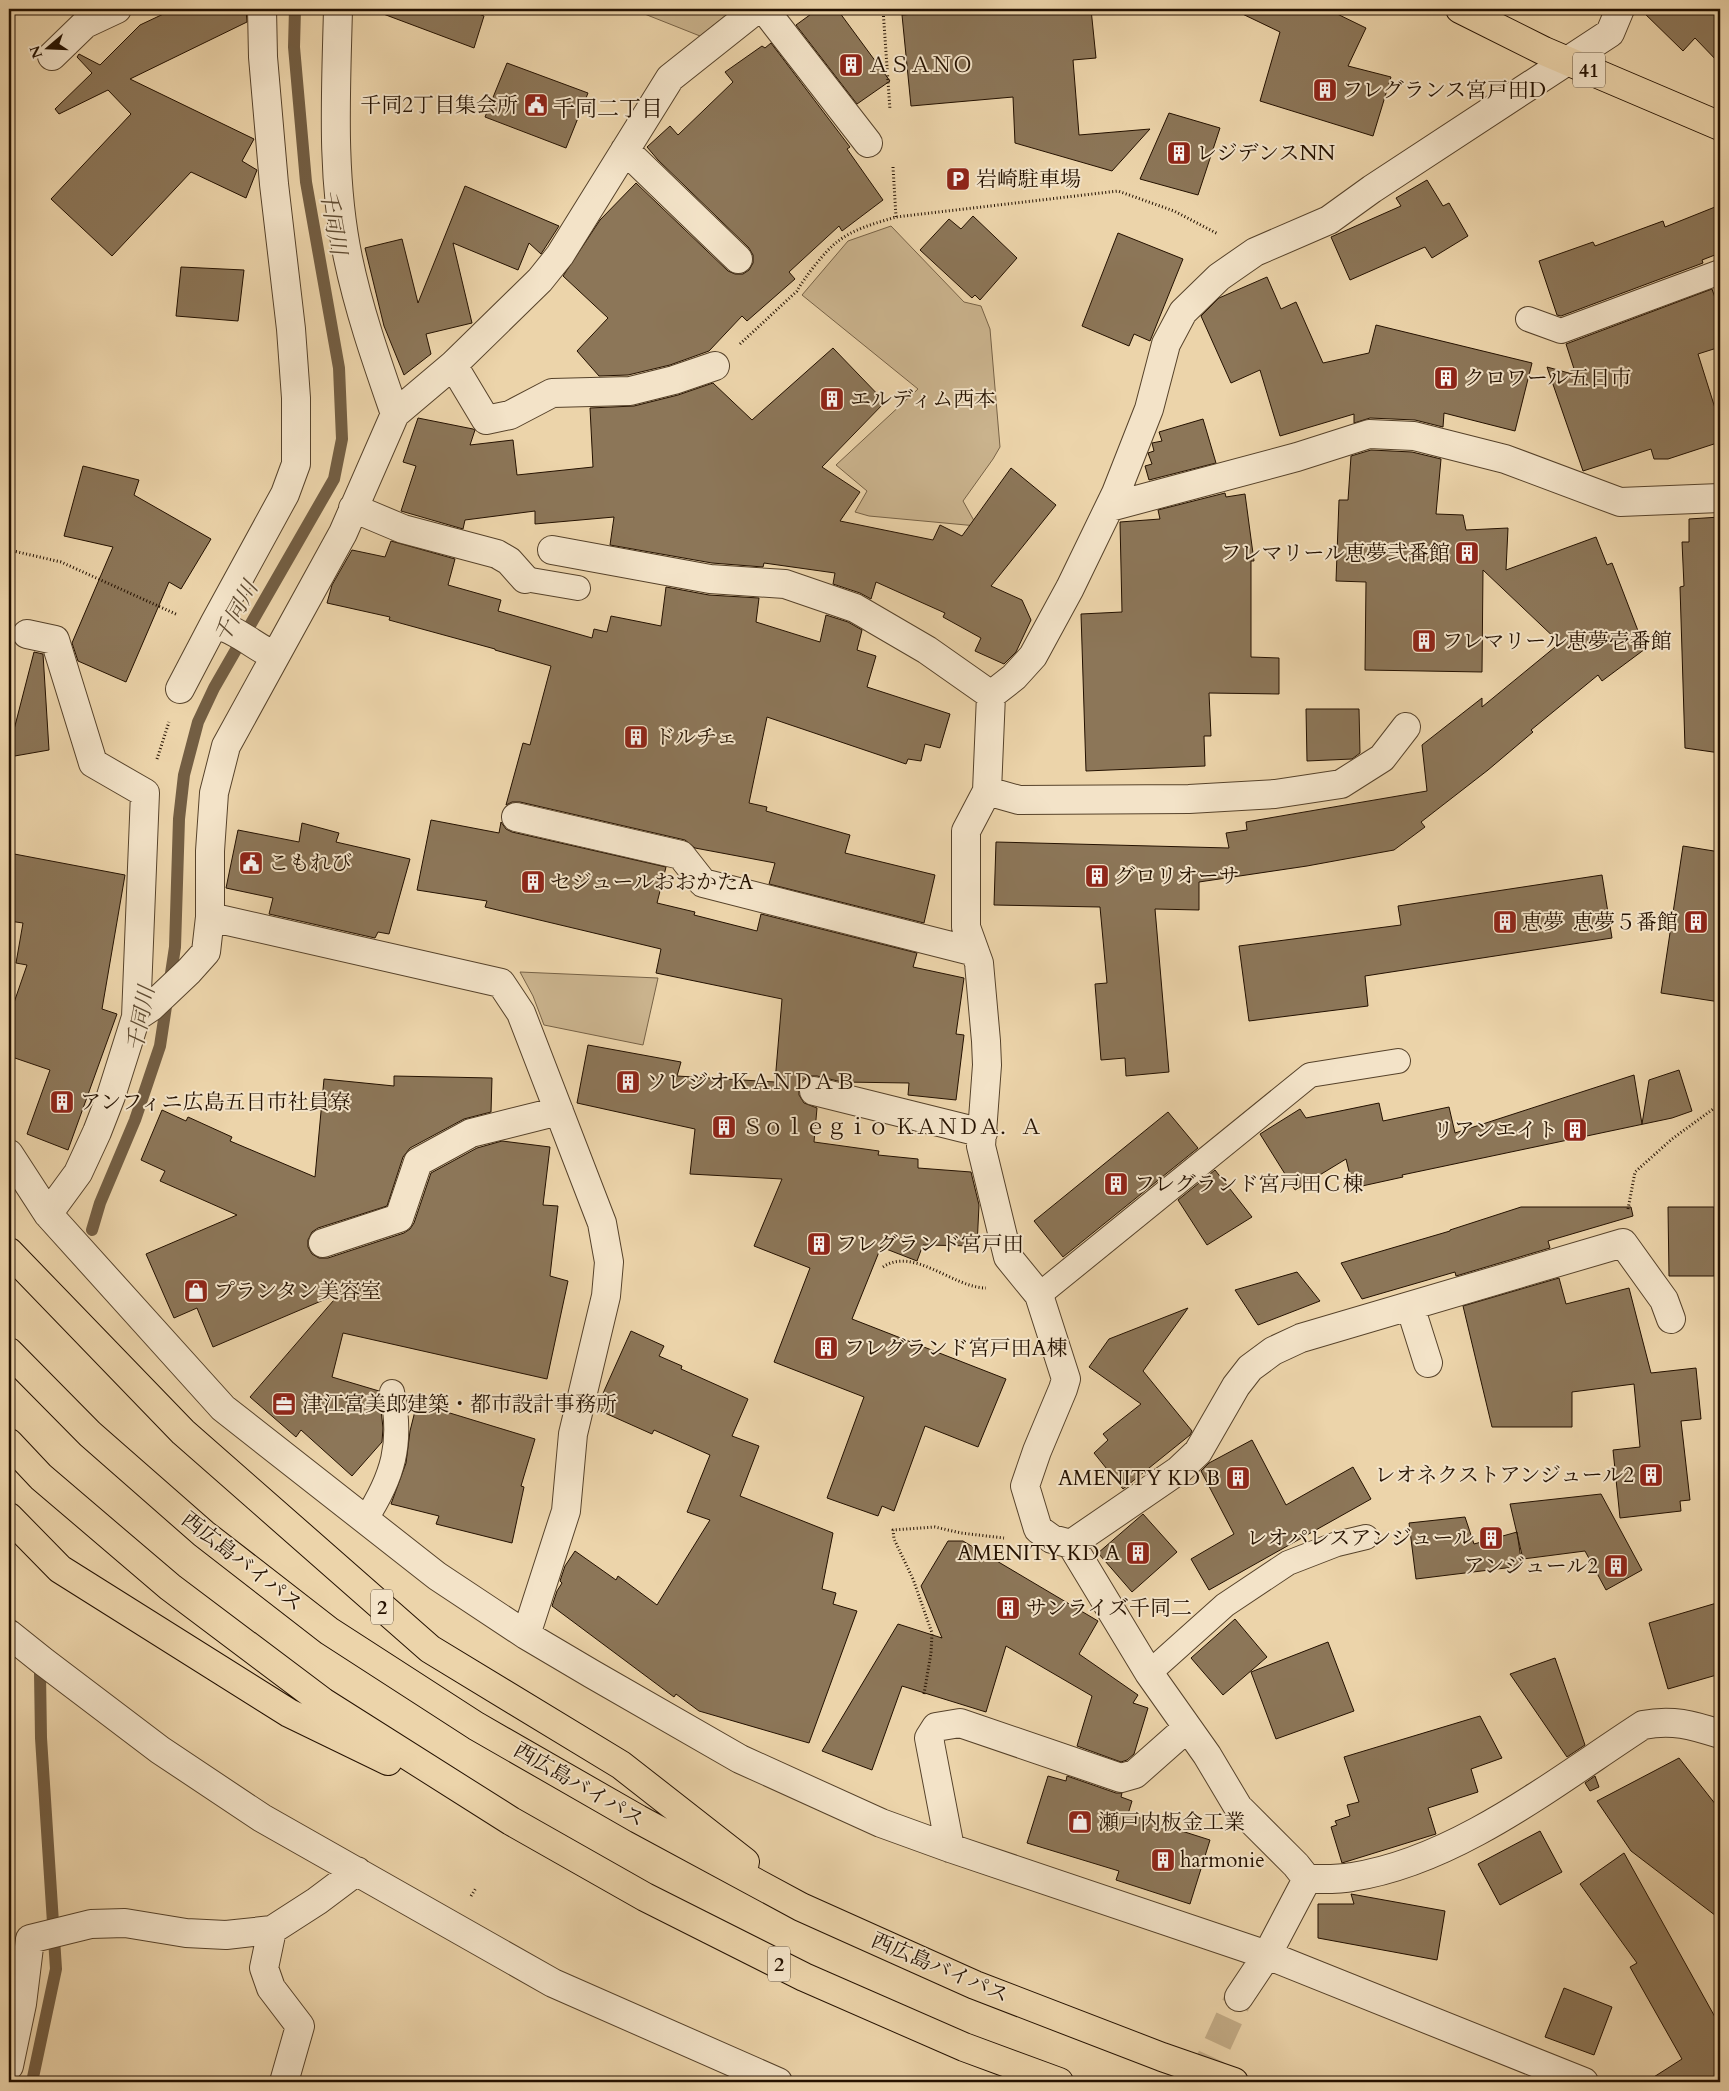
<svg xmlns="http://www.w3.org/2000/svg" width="1729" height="2091" font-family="Cardo,'Noto Serif JP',serif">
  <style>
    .green { fill: #cab38d; stroke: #776246 }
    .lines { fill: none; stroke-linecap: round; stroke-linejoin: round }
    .stream { stroke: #735e43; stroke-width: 12 }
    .building { fill: #8c7658; stroke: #241100 }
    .minor-tunnel { stroke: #c4ad88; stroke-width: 28; stroke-dasharray: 28 14; stroke-linecap: butt }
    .service-casing { stroke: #56422a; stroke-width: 26 }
    .minor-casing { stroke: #56422a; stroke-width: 30 }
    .primary-casing { stroke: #241100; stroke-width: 30 }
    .motorway-casing { stroke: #241100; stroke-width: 30 }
    .path { stroke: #241100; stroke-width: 3; stroke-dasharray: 1 2.5; stroke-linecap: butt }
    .service { stroke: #f3e3c8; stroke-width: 24 }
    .minor { stroke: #f3e3c8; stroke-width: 28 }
    .primary { stroke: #ecd4aa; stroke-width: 28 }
    .motorway { stroke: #ecd4aa; stroke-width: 28 }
    .labels { text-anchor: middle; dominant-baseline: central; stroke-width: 4; stroke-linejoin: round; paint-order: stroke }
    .shield { fill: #f3e3c8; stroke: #62503c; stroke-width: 1 }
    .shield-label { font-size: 20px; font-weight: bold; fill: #241100 }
    .poi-label { font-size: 21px; fill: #241100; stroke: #f3e3c8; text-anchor: start }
    .street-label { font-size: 21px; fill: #241100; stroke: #f3e3c8 }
    .neighbourhood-label { font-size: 22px; fill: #241100; stroke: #f3e3c8 }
    .water-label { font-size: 22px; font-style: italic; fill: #5f4b32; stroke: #f3e3c8 }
  </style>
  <rect width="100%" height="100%" fill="#ecd4aa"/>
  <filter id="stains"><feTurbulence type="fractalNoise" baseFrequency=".004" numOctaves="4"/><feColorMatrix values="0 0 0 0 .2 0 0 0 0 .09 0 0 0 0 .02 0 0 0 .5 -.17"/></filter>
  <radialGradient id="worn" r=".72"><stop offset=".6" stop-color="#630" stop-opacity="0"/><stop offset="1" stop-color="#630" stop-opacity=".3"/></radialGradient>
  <path class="green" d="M632,9H734L700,36Z
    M891,226L964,302L981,306L990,329L1000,447L993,459L963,501L977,526L869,516L855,512L867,491L836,465L918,389L802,295L848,241Z
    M520,972L658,978L643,1045L544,1025L533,996Z"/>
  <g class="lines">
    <path class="stream" d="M92,1230L100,1203L135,1120L160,1046L175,947L179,819L184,775L198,722L214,688L334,479L342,439L339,368L306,182L294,47L295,9
      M32,2082L56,1969L41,1738L40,1673"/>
  </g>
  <path class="building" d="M174,9H246L247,22L130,79L254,139L242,161L257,170L246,198L191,172L112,256L51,199L131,114L108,90L59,114L55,109L92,73L77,57L79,54L100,65L140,25Z
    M379,9H466L484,16L474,48L378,12Z
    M818,9H837L890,81L857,104L796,25Z
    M978,9H1091L1096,58L1073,60L1079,135L1150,129L1112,171L1015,143L1013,97L911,106L902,15Z
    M1232,9H1327L1366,28L1348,66L1391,77L1373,136L1260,101L1280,32Z
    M1640,9H1720V64L1695,38L1683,51Z
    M771,43L850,147L847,149L883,200L842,231L839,226L789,272L795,279L747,321L742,316L709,351L670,365L628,375L599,376L577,351L608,318L563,276L600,220L636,183L728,271L735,274H743L749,270L753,263V255L749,248L658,160L647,147L670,126L678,135L733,82L725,72L762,46L765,48Z
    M507,63L588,93L566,148L485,117Z
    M1169,113L1220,128L1198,195L1140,179Z
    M1427,180L1443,206L1449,203L1468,236L1432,258L1425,247L1350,280L1331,237L1401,206L1396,198Z
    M465,186L559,226L541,254L529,243L518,270L453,243L472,323L426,334L431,354L404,375L384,326L365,248L402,239L418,303Z
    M1720,205V253L1702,260L1703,263L1561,316L1557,315L1539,261L1593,242L1595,246L1663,221L1665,227Z
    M973,216L1017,258L980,300L975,295L972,298L920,250L949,219L961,229Z
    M1118,233L1183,259L1150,341L1134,334L1129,346L1082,326Z
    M181,267L244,270L238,321L176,316Z
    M1267,277L1281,309L1296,302L1323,363L1369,353L1376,325L1532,363L1515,431L1444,413L1443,427L1415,420L1370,418L1354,423V414L1280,436L1260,370L1231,383L1201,316L1219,298Z
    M1712,289L1720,312V347L1698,354L1720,424V442L1668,459H1654L1651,449L1583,471L1547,367L1576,375L1566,344Z
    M833,348L885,402L822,467L860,492L840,521L933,540L940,525L962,536L1011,468L1056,505L991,586L1022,600L1031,620L1016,652L1004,664L975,651L981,638L943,617L945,613L876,582L871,599L860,593L833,584L835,573L764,563L763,567L712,563L610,545L614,517L535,524V511L465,520L463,529L401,511L416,466L403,462L418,418L473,429L475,430L470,445L513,440L517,475L593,467L590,408L634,406L678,395L713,383L752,420Z
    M1203,419L1216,463L1149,480L1145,466L1152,464L1148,453L1154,451L1152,443L1162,441L1159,432Z
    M1371,450L1412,452L1441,459L1436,514L1463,515L1466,530L1508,528L1506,570L1596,537L1607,565L1612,563L1645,649L1602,681L1598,675L1531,730L1533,732L1488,770L1421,822L1425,827L1394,850L1307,866L1199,882V910L1155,909L1169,1072L1126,1076L1125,1058L1101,1060L1095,984L1107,983L1100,907L994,905L996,842L1229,848L1226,833L1247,830L1246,822L1427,791L1422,745L1482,698V707L1560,643L1483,570L1482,672L1365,670L1366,582L1336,581L1339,500H1348L1351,456Z
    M83,466L139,480L134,495L211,539L181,589L169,582L126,682L78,661L72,643L113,547L64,536Z
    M1225,493L1226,497L1245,494L1254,561H1251V657L1279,658V694L1209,693L1211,736H1204L1205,766L1086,771L1081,614L1122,612L1120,522L1160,519L1158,510Z
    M1720,517V753L1685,748L1680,587L1684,586L1682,542H1689V519Z
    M391,541L455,559L448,585L501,600L498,611L592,638L594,629L607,632L611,616L661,626L666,587L709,595L759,598L756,622L820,642L826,615L848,622L862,630L857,650L876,656L867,687L950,714L940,748L925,744L921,761L908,759L906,764L767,717L749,803L767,807L766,811L850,835L845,853L935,875L924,923L769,884L775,863L695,848L685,840L520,802H512L506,805L523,743L530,745L551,666L495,650V649L389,620L390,617L327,603L332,585L352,550L385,557Z
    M34,652L43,654L49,750L9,757V749Z
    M1306,709H1359L1360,753L1352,759L1307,761Z
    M431,820L499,833L501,822L506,829L512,832L666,867L657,903L695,912L694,915L757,931L761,914L917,953L913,967L964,978L956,1034L964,1035L956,1100L908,1095L909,1083L842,1082L817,1076H809L802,1081L799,1088V1095L804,1103L817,1108L814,1142L879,1151L878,1155L918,1159V1168L971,1172L979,1205L977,1246L923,1245L917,1261L881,1247L852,1319L1006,1379L978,1447L925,1426L894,1511L882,1506L878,1516L827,1498L864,1397L774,1362L810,1268L754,1246L782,1179L690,1174L695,1129L577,1103L588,1045L681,1062L677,1076L775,1082L782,999L656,973L661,949L485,907L487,901L417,890Z
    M302,823L339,833L336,842L410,859L389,934L378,932L375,938L269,914L273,898L226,888L238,830L299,842Z
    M1683,846L1720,852V1002L1661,993Z
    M9,853L125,875L102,1009L117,1014L68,1150L27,1134L50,1070L9,1056V1017L27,965L16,963L23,923L9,921Z
    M1602,875L1612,938L1365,976L1368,1006L1249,1021L1239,946L1401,925L1398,906Z
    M1679,1070L1692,1111L1672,1118L1402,1175L1403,1177L1353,1188L1346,1159L1295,1190L1260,1134L1300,1109L1306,1118L1379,1103L1383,1121L1449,1107L1455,1133L1634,1075L1642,1124L1649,1080Z
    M394,1076L492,1078L491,1112L464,1119L410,1148L403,1157L387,1206L318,1228L312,1232L308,1240V1247L312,1254L319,1258H328L404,1233L410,1229L414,1223L431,1173L477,1148L502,1141L550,1147L543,1205L558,1206L550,1276L568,1281L547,1379L343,1333L332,1377L379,1391L383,1428L382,1442L352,1476L301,1430L296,1437L250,1397L340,1293L213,1347L197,1308L174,1318L146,1254L237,1215L160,1181L165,1171L141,1160L162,1110L186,1121L188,1117L232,1137L230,1141L315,1177L324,1079L394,1086Z
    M1168,1112L1198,1148L1063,1257L1034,1221Z
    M1215,1170L1252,1217L1207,1245L1178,1200Z
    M1521,1207H1631L1633,1216L1548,1241L1550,1248L1456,1276L1455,1272L1362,1299L1341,1263L1450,1231V1230Z
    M1668,1207H1714V1276H1669Z
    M1297,1272L1320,1301L1258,1325L1235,1290Z
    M1559,1278L1566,1304L1629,1288L1651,1373L1696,1368L1701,1419L1681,1421L1690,1500L1680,1501L1681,1511L1620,1518L1613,1450L1640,1447L1634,1384L1572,1392V1427H1492L1463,1306Z
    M1188,1308L1143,1371L1192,1431L1190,1435L1123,1489L1094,1453L1108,1440L1103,1434L1141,1404L1089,1367L1109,1339Z
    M631,1331L664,1346L659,1356L682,1366L681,1369L748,1399L732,1436L759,1446L740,1496L833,1533L822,1589L836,1593L833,1604L857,1611L809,1743L699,1711L676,1694L674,1697L552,1606L557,1591L562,1583L560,1581L565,1566L575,1551L616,1580L618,1576L657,1605L710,1520L687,1512L710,1455L654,1430L652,1434L596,1409Z
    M407,1400L417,1403L409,1411V1408Z
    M417,1403L535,1439L521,1486L524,1487L512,1543L436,1524L439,1516L391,1504L406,1463L410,1431Z
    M1252,1440L1286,1505L1353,1467L1371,1499L1209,1590L1191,1559L1234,1534L1201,1471L1209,1463Z
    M1601,1494L1642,1570L1606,1590L1585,1551L1523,1559L1510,1504Z
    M1143,1514L1177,1552L1132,1592L1098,1553Z
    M1465,1517L1474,1544L1517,1532L1522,1566L1416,1579L1409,1523Z
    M948,1541H963L1098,1621L1079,1654L1138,1695L1133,1703L1148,1708L1134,1754L1127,1760L1121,1762L1077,1746L1092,1696L1006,1646L986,1712L902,1686L872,1770L822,1751L898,1624L942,1638L921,1586Z
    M1720,1602V1674L1668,1689L1649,1623Z
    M1235,1619L1267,1657L1223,1695L1191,1658Z
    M1328,1642L1354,1711L1276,1739L1251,1672Z
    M1555,1658L1585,1745L1567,1757L1510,1674Z
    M1480,1716L1502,1758L1471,1769L1478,1792L1428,1808L1436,1834L1342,1863L1331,1827L1337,1825L1335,1821L1350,1816L1347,1805L1359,1802L1344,1757Z
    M1679,1758L1720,1810V1919L1631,1851L1597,1801Z
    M1048,1776L1066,1781L1067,1776L1116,1793H1122L1121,1797L1132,1801L1128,1814L1210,1840L1190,1904L1116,1880L1119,1871L1027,1843Z
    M1595,1776L1599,1787L1590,1791L1585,1783Z
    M1540,1831L1562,1872L1500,1905L1478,1864Z
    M1624,1853L1720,2026V2082H1646L1682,2059L1630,1967L1637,1963L1580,1884Z
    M1351,1894L1445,1911L1437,1960L1318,1938V1904H1354Z
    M1564,1988L1612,2007L1594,2055L1545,2037Z"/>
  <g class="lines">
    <path class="minor-tunnel" d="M1200,2082L1239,1997"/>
    <defs>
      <path id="service" d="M1528,319L1561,331L1720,272
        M525,579L578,588
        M1039,1295L1310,1075L1398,1061
        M365,1520C393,1477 403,1443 392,1392
        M1149,1673L1225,1605L1288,1563L1337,1544L1366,1537"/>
      <path id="minor" d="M338,9C336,92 331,176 348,258C359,311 377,362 395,414
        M764,9L868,143
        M52,56L85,24L117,9
        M625,150L738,259
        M453,365L486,420L510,415L552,393L630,391L674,380L715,366
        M1110,507L1297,457L1369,434L1414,436L1505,459L1620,502L1720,498
        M353,508L403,529L497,554L509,561L525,579
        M552,550L710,579L785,584L855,608L927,650L991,695
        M214,624L285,494L296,464V398L291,329L274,184L263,57L262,9
        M27,634L55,640L93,763L145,793L136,1017
        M180,689L214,624C235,628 255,647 275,656
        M987,791L1019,800L1189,799L1275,794L1341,784L1382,758L1406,727
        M516,817L681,855L703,883L975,952
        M210,917L501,983L521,1013L602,1223L609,1262L606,1296L573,1434L566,1511L526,1635
        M814,1091L983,1133
        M9,1154L48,1214L223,1408L437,1576L526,1635L592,1674L740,1759L881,1823L950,1848L1267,1955L1584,2082
        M48,1214L78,1173L97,1132L111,1096L136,1017L151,1007L189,971L206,952L210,917V851L214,793L226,746L343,533L395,414L453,365L540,280L560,255L670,78L757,9
        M323,1243L399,1218L418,1162L471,1133L559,1111
        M1410,1306L1428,1363
        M1071,1544L1179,1470L1198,1452L1236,1386L1250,1368L1273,1351L1301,1338L1623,1243L1664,1300L1671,1319
        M9,1634L44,1662L160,1750L262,1818L553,1983L778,2082
        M950,1848L929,1738L936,1727L960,1723L1121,1778L1135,1774L1187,1728
        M1307,1879C1322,1879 1338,1880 1352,1877C1457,1861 1555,1782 1643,1725C1672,1719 1692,1725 1720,1734
        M272,1930L264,1968L271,1988L300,2026L284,2082
        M1239,1997L1267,1955L1307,1879L1296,1865L1238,1807L1207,1755L1149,1673L1071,1544L1052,1539L1038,1529L1025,1486L1037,1451L1063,1389L1066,1379L1039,1295L1008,1257L981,1146L987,1065L986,1041L979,963L966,927V831L987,791L991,695L1014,677L1033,656L1070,588L1116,493L1149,409L1166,344L1183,312L1219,277L1255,252L1329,220L1372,189L1610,33L1620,9
        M9,2066L22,2004L30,1939L91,1924L125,1923L186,1933L226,1935L272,1930L317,1901L357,1871"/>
      <path id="primary" d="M1460,9L1544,51L1720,126"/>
      <path id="motorway" d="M9,1252L183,1432L430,1649L621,1765L745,1862
        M9,1352L90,1434L204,1534L329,1631L476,1726L638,1819L801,1907L975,1985L1162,2057L1234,2082
        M9,1443L41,1477L170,1587L323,1702L511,1821L645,1897L804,1977L964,2047L1059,2082
        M9,1517L60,1569L289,1713L388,1761"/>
    </defs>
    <use href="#service" class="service-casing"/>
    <use href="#minor" class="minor-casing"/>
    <use href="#primary" class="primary-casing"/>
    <use href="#motorway" class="motorway-casing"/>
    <path class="path" d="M883,9L890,110
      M893,167L896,217
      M740,344L797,291C804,278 826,250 837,242C853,229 876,223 896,217L1118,191L1174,211L1218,234
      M9,550L61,562L178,615
      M157,759L169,722
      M1628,1209L1635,1172L1672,1139L1720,1104
      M883,1267C913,1246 954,1288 986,1288
      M924,1694L931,1653L932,1633L913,1579L894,1539L893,1530L935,1527L961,1533L1004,1538
      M471,1896L476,1888"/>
    <use href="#service" class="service"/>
    <use href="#minor" class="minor"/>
    <use href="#primary" class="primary"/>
    <use href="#motorway" class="motorway"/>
  </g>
  <defs>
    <symbol id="building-square" viewBox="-11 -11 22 22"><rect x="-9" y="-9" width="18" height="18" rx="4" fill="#8f2418" stroke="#f3e3c8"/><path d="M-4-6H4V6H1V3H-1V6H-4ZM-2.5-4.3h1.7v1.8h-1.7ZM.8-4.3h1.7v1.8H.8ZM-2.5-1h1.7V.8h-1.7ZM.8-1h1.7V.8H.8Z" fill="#fff"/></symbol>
    <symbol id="civic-square" viewBox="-11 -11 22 22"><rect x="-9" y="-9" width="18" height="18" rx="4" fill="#8f2418" stroke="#f3e3c8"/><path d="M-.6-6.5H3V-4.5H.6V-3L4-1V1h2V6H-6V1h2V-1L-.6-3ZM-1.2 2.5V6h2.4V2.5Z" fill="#fff"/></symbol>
    <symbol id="parking-square" viewBox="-11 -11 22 22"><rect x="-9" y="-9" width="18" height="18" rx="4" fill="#8f2418" stroke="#f3e3c8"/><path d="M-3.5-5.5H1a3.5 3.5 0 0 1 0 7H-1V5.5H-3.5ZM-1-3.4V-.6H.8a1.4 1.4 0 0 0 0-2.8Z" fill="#fff"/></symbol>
    <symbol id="shop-square" viewBox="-11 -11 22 22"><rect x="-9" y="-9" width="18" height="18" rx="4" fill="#8f2418" stroke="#f3e3c8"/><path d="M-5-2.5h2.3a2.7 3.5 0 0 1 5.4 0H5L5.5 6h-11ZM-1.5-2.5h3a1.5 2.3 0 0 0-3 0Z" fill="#fff"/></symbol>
    <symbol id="office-square" viewBox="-11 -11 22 22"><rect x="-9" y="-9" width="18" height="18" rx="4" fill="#8f2418" stroke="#f3e3c8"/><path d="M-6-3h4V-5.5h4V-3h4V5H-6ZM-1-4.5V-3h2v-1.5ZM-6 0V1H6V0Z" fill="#fff"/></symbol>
  </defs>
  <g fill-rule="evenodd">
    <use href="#building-square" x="837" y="51" width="28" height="28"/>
    <use href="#building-square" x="1311" y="76" width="28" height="28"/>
    <use href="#civic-square" x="522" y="91" width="28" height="28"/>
    <use href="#building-square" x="1165" y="139" width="28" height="28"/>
    <use href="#parking-square" x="944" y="165" width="28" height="28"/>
    <use href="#building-square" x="1432" y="364" width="28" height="28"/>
    <use href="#building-square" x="818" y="385" width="28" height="28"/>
    <use href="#building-square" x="1453" y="539" width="28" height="28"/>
    <use href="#building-square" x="1410" y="627" width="28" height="28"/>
    <use href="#building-square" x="622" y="723" width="28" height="28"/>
    <use href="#civic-square" x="237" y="849" width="28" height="28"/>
    <use href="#building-square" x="1083" y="862" width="28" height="28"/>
    <use href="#building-square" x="519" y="868" width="28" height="28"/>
    <use href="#building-square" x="1491" y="908" width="28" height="28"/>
    <use href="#building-square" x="1682" y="908" width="28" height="28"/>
    <use href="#building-square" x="614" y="1068" width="28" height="28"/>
    <use href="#building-square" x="48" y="1088" width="28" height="28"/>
    <use href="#building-square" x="710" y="1113" width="28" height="28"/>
    <use href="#building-square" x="1561" y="1116" width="28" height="28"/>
    <use href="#building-square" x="1102" y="1170" width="28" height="28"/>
    <use href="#building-square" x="805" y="1230" width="28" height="28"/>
    <use href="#shop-square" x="182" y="1277" width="28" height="28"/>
    <use href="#building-square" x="812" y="1334" width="28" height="28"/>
    <use href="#office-square" x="270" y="1390" width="28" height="28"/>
    <use href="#building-square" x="1637" y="1461" width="28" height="28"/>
    <use href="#building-square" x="1224" y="1464" width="28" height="28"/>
    <use href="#building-square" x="1477" y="1524" width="28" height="28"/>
    <use href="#building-square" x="1124" y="1539" width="28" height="28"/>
    <use href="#building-square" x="1602" y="1552" width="28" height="28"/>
    <use href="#building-square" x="994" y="1594" width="28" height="28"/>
    <use href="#shop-square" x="1066" y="1808" width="28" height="28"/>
    <use href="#building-square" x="1149" y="1846" width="28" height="28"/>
  </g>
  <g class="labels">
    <g class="shield">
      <rect x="1573" y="52.5" width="32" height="35" rx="4"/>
      <rect x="371" y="1589.5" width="22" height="35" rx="4"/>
      <rect x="768" y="1946.5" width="22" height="35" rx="4"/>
    </g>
    <g class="shield-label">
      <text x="1589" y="70">41</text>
      <text x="382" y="1607">2</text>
      <text x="779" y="1964">2</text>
    </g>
    <g class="poi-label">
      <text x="868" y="65">ＡＳＡＮＯ</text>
      <text x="1342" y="90">フレグランス宮戸田D</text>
      <text x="518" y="105" text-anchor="end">千同2丁目集会所</text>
      <text x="1196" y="153">レジデンスNN</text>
      <text x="976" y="179">岩崎駐車場</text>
      <text x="1464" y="378">クロワール五日市</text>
      <text x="850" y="399">エルディム西本</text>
      <text x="1450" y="553" text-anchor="end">フレマリール恵夢弐番館</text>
      <text x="1442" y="641">フレマリール恵夢壱番館</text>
      <text x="654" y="737">ドルチェ</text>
      <text x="268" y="863">こもれび</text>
      <text x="1114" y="876">グロリオーサ</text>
      <text x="550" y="882">セジュールおおかたA</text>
      <text x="1522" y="922">恵夢</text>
      <text x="1678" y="922" text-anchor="end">恵夢５番館</text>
      <text x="646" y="1082">ソレジオＫＡＮＤＡＢ</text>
      <text x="80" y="1102">アンフィニ広島五日市社員寮</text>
      <text x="742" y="1127">Ｓｏｌｅｇｉｏ ＫＡＮＤＡ．Ａ</text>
      <text x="1558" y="1130" text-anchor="end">リアンエイト</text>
      <text x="1134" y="1184">フレグランド宮戸田Ｃ棟</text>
      <text x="836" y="1244">フレグランド宮戸田</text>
      <text x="214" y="1291">プランタン美容室</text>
      <text x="844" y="1348">フレグランド宮戸田A棟</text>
      <text x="302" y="1404">津江富美郎建築・都市設計事務所</text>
      <text x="1634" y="1475" text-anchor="end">レオネクストアンジュール2</text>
      <text x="1220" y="1478" text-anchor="end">AMENITY KD B</text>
      <text x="1474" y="1538" text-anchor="end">レオパレスアンジュール</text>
      <text x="1120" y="1553" text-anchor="end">AMENITY KD A</text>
      <text x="1598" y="1566" text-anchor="end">アンジュール2</text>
      <text x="1026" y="1608">サンライズ千同二</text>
      <text x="1098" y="1822">瀬戸内板金工業</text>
      <text x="1180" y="1860">harmonie</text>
    </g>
    <g class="street-label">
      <text transform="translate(242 1562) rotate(38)">西広島バイパス</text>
      <text transform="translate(579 1785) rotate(30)">西広島バイパス</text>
      <text transform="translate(940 1968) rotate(23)">西広島バイパス</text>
    </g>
    <g class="neighbourhood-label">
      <text x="608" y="109">千同二丁目</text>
    </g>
    <g class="water-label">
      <text transform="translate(333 222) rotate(80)">千同川</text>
      <text transform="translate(236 612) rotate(-61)">千同川</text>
      <text transform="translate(141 1019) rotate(-79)">千同川</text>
    </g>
  </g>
  <rect width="1729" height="2091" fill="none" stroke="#ecd4aa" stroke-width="30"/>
  <rect x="10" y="10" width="1709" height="2071" fill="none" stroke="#241100" stroke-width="2.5"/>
  <rect x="15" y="15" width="1699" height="2061" fill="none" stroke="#241100"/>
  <g transform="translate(48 48) rotate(251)" stroke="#f3e3c8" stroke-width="4" paint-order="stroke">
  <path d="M0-4L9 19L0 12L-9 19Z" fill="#241100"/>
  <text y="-8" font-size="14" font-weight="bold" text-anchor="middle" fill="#241100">N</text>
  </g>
  <rect width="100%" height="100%" filter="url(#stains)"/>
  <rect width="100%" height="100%" fill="url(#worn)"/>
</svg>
